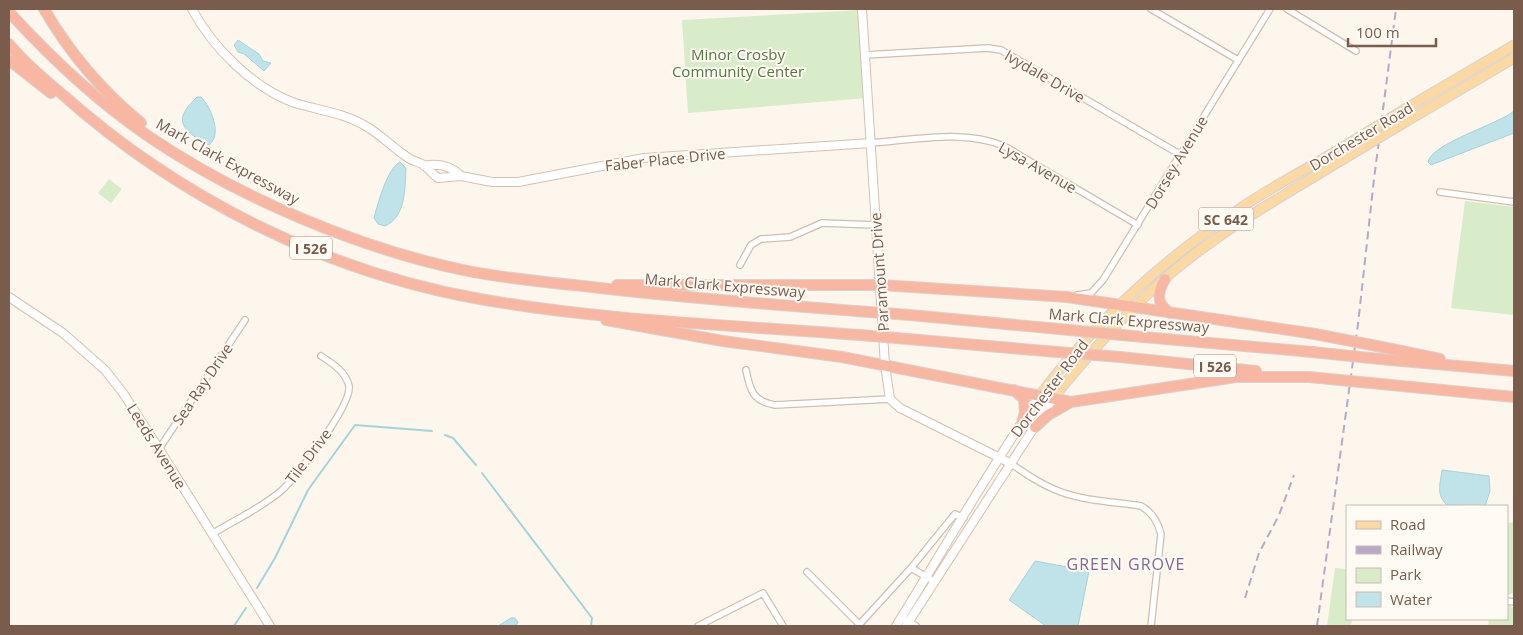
<svg xmlns="http://www.w3.org/2000/svg" width="1523" height="635" font-family="'Open Sans',sans-serif">
  <style>
    .green { fill: #d8ecc9 }
    .water { fill: #bfe3e8; stroke: #a5d3da }
    .lines { fill: none; stroke-linecap: round; stroke-linejoin: round }
    .stream { stroke: #a5d3da; stroke-width: 2 }
    .street-casing { stroke: #d1beb0; stroke-width: 8 }
    .secondary-casing { stroke: #d6c0b0; stroke-width: 10 }
    .primary-casing { stroke: #dad1cd; stroke-width: 11 }
    .highway-casing { stroke: #dad1cd; stroke-width: 12 }
    .street { stroke: #fff; stroke-width: 5.5 }
    .secondary { stroke: #fff; stroke-width: 8 }
    .primary { stroke: #fbd9a5; stroke-width: 9 }
    .highway { stroke: #f7b7a3; stroke-width: 10 }
    .rail { stroke: #b9a8c9; stroke-width: 2; stroke-dasharray: 8 5; stroke-linecap: butt }
    .primary-bridge-casing { stroke: #dad1cd; stroke-width: 11; stroke-linecap: butt }
    .highway-bridge-casing { stroke: #dad1cd; stroke-width: 12; stroke-linecap: butt }
    .primary-bridge { stroke: #fbd9a5; stroke-width: 9 }
    .highway-bridge { stroke: #f7b7a3; stroke-width: 10 }
    .labels { text-anchor: middle; dominant-baseline: central; stroke-width: 4; stroke-linejoin: round; paint-order: stroke }
    .shield { fill: #fffaf3; stroke: #a28b7f; stroke-width: 1 }
    .shield-label { font-size: 14px; font-weight: bold; fill: #7a5c4d }
    .park-label { font-size: 15px; fill: #537a41; stroke: #fffaf3 }
    .street-label { font-size: 15px; fill: #7a5c4d; stroke: #fffaf3 }
    .neighbourhood-label { font-size: 16px; letter-spacing: 1px; fill: #846695; stroke: #fffaf3 }
  </style>
  <rect width="100%" height="100%" fill="#fdf6ec"/>
  <path class="green" d="M861,10L867,98L688,113L682,20Z
    M109,179L122,189L111,203L98,193Z
    M1465,201L1514,207V315L1451,308Z
    M1514,522V593L1507,595V523Z
    M1335,568L1347,569V619H1352L1351,626H1327Z
    M1507,604L1514,608V626H1488L1489,619H1507Z"/>
  <path class="water" d="M238,40L259,54L263,61L271,63L264,71L244,54L238,52L234,45Z
    M197,97H201C211,107 224,137 207,146C183,128 171,122 197,97Z
    M1514,111V133L1431,165L1428,162C1432,143 1499,124 1514,111Z
    M400,162L406,168C405,188 406,217 385,226L378,224L374,218C378,203 387,169 400,162Z
    M1442,470L1489,476L1490,491L1485,506L1447,505C1436,495 1440,485 1442,470Z
    M1035,561L1089,571L1078,626H1046L1009,600Z
    M511,618H515L518,622L516,626H498Z"/>
  <g class="lines">
    <path class="stream" d="M445,435L453,438L476,465
      M482,473L592,618L591,626
      M257,588L275,558L308,490L355,425L432,431
      M234,626L246,608"/>
    <defs>
      <path id="street" d="M1151,9L1238,60
        M1287,9L1356,51
        M865,55L988,48L1001,50L1181,155
        M871,143C914,140 963,129 1004,146L1138,225
        M1440,192L1514,202
        M740,265L751,245L761,239L790,237L822,223L876,225
        M1077,295L1091,293L1103,280L1270,9
        M746,370C750,391 753,401 775,405L890,399
        M159,449L245,320
        M1010,463C1026,474 1042,485 1061,492C1086,501 1115,502 1141,506C1152,512 1158,522 1161,534L1151,626
        M212,534C235,520 261,508 281,491C296,478 352,405 349,386C346,372 332,363 321,356
        M911,568L955,514L964,518
        M807,572L860,625
        M1507,601L1514,602
        M905,620L916,626
        M698,626L763,593L783,626
        M858,626L911,568L930,579"/>
      <path id="secondary" d="M192,9C213,48 253,88 295,103C318,110 343,113 364,125C379,133 392,147 407,157C412,161 419,162 424,165C429,169 432,174 438,178L461,176L492,182H518L644,158L871,143
        M862,9L885,365L890,399L900,408L1010,463
        M424,166C438,163 451,166 461,176
        M9,297L63,333L105,370L123,393L159,449L270,626
        M896,626C944,549 989,470 1040,395
        M906,626L1053,398"/>
      <path id="primary" d="M1405,109L1514,45
        M1402,124L1514,58
        M1040,395C1098,318 1168,255 1248,203C1279,183 1312,166 1343,147
        M1053,398C1095,347 1139,297 1191,257C1239,220 1291,191 1342,160"/>
      <path id="highway" d="M44,9C69,52 102,91 141,123
        M9,12C51,58 99,103 151,138C240,198 358,248 463,270C502,278 542,282 583,286C673,297 765,304 856,311
        M9,44C25,63 44,79 63,95C179,198 326,272 480,299C604,321 734,325 860,335
        M9,60L51,93
        M1165,279C1157,293 1156,304 1170,313
        M617,285H880L1067,297L1315,334
        M910,315L1059,329
        M606,320L723,341L842,357L1071,402L1236,377H1309
        M1132,336L1312,352
        M908,339L1045,351
        M1382,347L1440,359
        M1120,357L1256,371
        M1380,359L1514,371
        M1381,384L1514,397
        M1014,390L1024,399L1025,412L1022,423
        M1035,427L1048,415L1071,402"/>
    </defs>
    <use href="#street" class="street-casing"/>
    <use href="#secondary" class="secondary-casing"/>
    <use href="#primary" class="primary-casing"/>
    <use href="#highway" class="highway-casing"/>
    <use href="#street" class="street"/>
    <use href="#secondary" class="secondary"/>
    <use href="#primary" class="primary"/>
    <use href="#highway" class="highway"/>
    <path class="rail" d="M1245,598L1259,553L1279,515L1294,475
      M1317,626L1358,324L1374,179L1396,9"/>
    <defs>
      <path id="primary-bridge" d="M1343,147L1405,109
        M1342,160L1402,124"/>
      <path id="highway-bridge" d="M856,311L910,315
        M1059,329L1132,336
        M1315,334L1382,347
        M860,335L908,339
        M1045,351L1120,357
        M1312,352L1380,359
        M1309,377L1381,384"/>
    </defs>
    <use href="#primary-bridge" class="primary-bridge-casing"/>
    <use href="#highway-bridge" class="highway-bridge-casing"/>
    <use href="#primary-bridge" class="primary-bridge"/>
    <use href="#highway-bridge" class="highway-bridge"/>
  </g>
  <g class="labels">
    <g class="shield">
      <rect x="1198.5" y="207.5" width="55" height="23" rx="4"/>
      <rect x="290" y="236.5" width="42" height="23" rx="4"/>
      <rect x="1194" y="354.5" width="42" height="23" rx="4"/>
    </g>
    <g class="shield-label">
      <text x="1226" y="219">SC 642</text>
      <text x="311" y="248">I 526</text>
      <text x="1215" y="366">I 526</text>
    </g>
    <g class="park-label">
      <text x="738" y="54">Minor Crosby<tspan x="738" dy="17">Community Center</tspan></text>
    </g>
    <g class="street-label">
      <text transform="translate(1045 76) rotate(30)">Ivydale Drive</text>
      <text transform="translate(1361 136) rotate(-31)">Dorchester Road</text>
      <text transform="translate(665 159) rotate(-6)">Faber Place Drive</text>
      <text transform="translate(228 161) rotate(29)">Mark Clark Expressway</text>
      <text transform="translate(1176 162) rotate(-59)">Dorsey Avenue</text>
      <text transform="translate(1038 167) rotate(30)">Lysa Avenue</text>
      <text transform="translate(879 272) rotate(-94)">Paramount Drive</text>
      <text transform="translate(725 285) rotate(5)">Mark Clark Expressway</text>
      <text transform="translate(1129 320) rotate(5)">Mark Clark Expressway</text>
      <text transform="translate(202 384) rotate(-56)">Sea Ray Drive</text>
      <text transform="translate(1049 388) rotate(-53)">Dorchester Road</text>
      <text transform="translate(157 446) rotate(58)">Leeds Avenue</text>
      <text transform="translate(308 456) rotate(-53)">Tile Drive</text>
    </g>
    <g class="neighbourhood-label">
      <text x="1126" y="564">GREEN GROVE</text>
    </g>
  </g>
  <rect width="1523" height="635" fill="none" stroke="#7a5c4d" stroke-width="20"/>
  <rect x="1346" y="505" width="162" height="115" fill="#fffaf3" stroke="#cabbb1"/>
  <rect x="1356" y="521" width="25" height="8" fill="#fbd9a5" stroke="#cabbb1"/>
  <text x="1390" y="530" font-size="15" fill="#7a5c4d">Road</text>
  <rect x="1356" y="546" width="25" height="8" fill="#b9a8c9" stroke="#cabbb1"/>
  <text x="1390" y="555" font-size="15" fill="#7a5c4d">Railway</text>
  <rect x="1356" y="568" width="25" height="15" fill="#d8ecc9" stroke="#cabbb1"/>
  <text x="1390" y="580" font-size="15" fill="#7a5c4d">Park</text>
  <rect x="1356" y="592" width="25" height="15" fill="#bfe3e8" stroke="#cabbb1"/>
  <text x="1390" y="605" font-size="15" fill="#7a5c4d">Water</text>
  <path d="M1348 38v8h88v-8" fill="none" stroke="#7a5c4d" stroke-width="2.5"/>
  <text x="1356" y="38" font-size="15" fill="#7a5c4d" stroke="#fffaf3" stroke-width="4" paint-order="stroke">100 m</text>
</svg>
